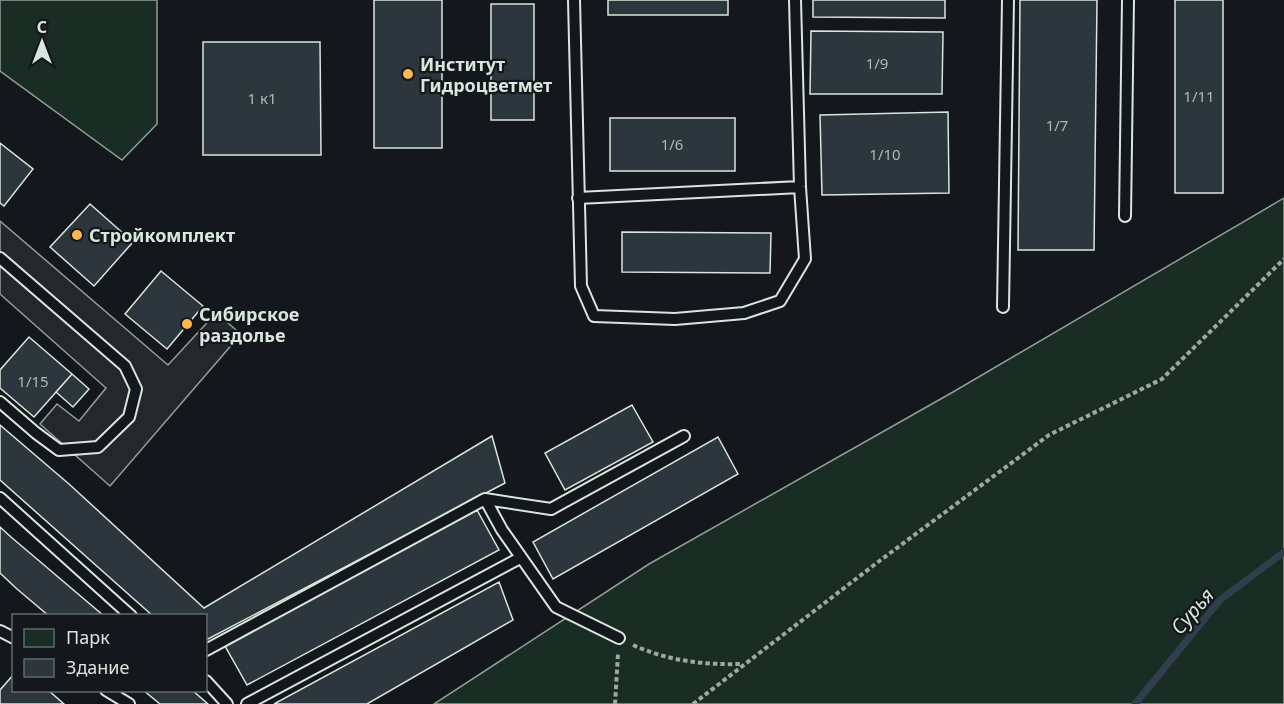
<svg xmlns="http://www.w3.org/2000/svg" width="1284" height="704" font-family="'Noto Sans',sans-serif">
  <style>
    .green { fill: #1a2d24; stroke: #939e99; stroke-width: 1.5 }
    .parking { fill: #24282b; stroke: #939e99; stroke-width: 1.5 }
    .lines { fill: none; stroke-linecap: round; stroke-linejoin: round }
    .stream { stroke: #2f3f4d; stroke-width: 7 }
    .building { fill: #2c363c; stroke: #d8e6dc; stroke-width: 1.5 }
    .service-casing { stroke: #d8e6dc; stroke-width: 14 }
    .path { stroke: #9da8a2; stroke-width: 4; stroke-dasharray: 4.5 3; stroke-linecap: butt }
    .service { stroke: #14181c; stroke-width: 10 }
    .poi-dot { fill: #ffb74d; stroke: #14181c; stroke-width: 2 }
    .labels { text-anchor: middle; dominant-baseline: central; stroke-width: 4.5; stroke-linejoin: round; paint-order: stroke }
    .number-label { font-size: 15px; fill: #adbab4 }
    .poi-label { font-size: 18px; font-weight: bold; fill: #d8e6dc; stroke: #14181c; text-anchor: start }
    .water-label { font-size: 20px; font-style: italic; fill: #d8e6dc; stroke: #14181c }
  </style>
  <rect width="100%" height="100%" fill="#14181c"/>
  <path class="green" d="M0,0H157V124L122,160L0,71Z
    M1284,198V704H434L649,564L953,392Z"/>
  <path class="parking" d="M0,221L168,365L216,313L241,334L110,486L40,424L57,404L79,421L106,388L0,294Z"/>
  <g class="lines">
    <path class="stream" d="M1135,704L1220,600L1284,552"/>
  </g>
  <path class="building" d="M374,0H442V148H374Z
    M608,0H728V15H608Z
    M813,0H945V18L813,17Z
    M1020,0H1097L1094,250H1018Z
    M1175,0H1223V193H1175Z
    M491,4H534V120H491Z
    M811,31L943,32L942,94H810Z
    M203,42H320L321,155H203Z
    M948,112L949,193L822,195L820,115Z
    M610,118H735V171H610Z
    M0,143L33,169L4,206L0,203Z
    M90,204L133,242L94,286L50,247Z
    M622,232L771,233L770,273L622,272Z
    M161,271L203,306L167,349L125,314Z
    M29,337L72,374L34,417L0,388V370Z
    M72,374L89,389L73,407L56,392Z
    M632,405L653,442L565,490L545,453Z
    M0,425L69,484L204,608L492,436L505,483L206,640V616H153L0,480Z
    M718,437L738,474L553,579L533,542Z
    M477,510L499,550L247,685L225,646Z
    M0,527L11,537L104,616H49L17,589L0,573Z
    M499,582L513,620L367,704H274Z
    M14,674V690H48L64,704H0V690Z
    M143,690H192L208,704H160Z"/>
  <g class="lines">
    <defs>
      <path id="service" d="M574,0L581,286L594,316L675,319L744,313L780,301L805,259L800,187L795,0
        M578,198L800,187
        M1125,216L1128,0
        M0,258L125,366L136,389L129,417L98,447L59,450L36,433L0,402
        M1003,307L1008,0
        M0,498L131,616
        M485,499L502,530L556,607L619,638
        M0,631L14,638
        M206,650L485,499L551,509L684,436
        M206,681L227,704
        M106,690L129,704
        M247,704L520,558"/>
    </defs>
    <use href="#service" class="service-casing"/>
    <path class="path" d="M633,645C668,661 704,665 742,664
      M615,704L618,654
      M693,704L878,562L1049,435L1162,379L1284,259"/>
    <use href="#service" class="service"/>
  </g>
  <g class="poi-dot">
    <circle cx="408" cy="74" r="6"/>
    <circle cx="77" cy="235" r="6"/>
    <circle cx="187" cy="324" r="6"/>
  </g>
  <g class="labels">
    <g class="number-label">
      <text x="877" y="63">1/9</text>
      <text x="1199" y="96">1/11</text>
      <text x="262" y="98">1 к1</text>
      <text x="1057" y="125">1/7</text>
      <text x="672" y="144">1/6</text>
      <text x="885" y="154">1/10</text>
      <text x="33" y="381">1/15</text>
    </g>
    <g class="poi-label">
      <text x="420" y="64">Институт<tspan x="420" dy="21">Гидроцветмет</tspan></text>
      <text x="89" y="235">Стройкомплект</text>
      <text x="199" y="314">Сибирское<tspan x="199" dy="21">раздолье</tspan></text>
    </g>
    <g class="water-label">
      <text transform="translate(1192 611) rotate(-49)">Сурья</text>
    </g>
  </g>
  <rect x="12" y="614" width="195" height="78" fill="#14181c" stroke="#626a69" stroke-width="1.5"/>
  <rect x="24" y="629" width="30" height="18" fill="#1a2d24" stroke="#626a69" stroke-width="1.5"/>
  <text x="66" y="644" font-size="18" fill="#d8e6dc">Парк</text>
  <rect x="24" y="659" width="30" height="18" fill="#2c363c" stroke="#626a69" stroke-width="1.5"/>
  <text x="66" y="674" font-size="18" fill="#d8e6dc">Здание</text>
  <g transform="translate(42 42)" stroke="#14181c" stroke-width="4.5" paint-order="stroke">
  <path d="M0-4.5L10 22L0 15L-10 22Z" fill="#d8e6dc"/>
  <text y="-9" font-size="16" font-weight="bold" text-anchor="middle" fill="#d8e6dc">С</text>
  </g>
</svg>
